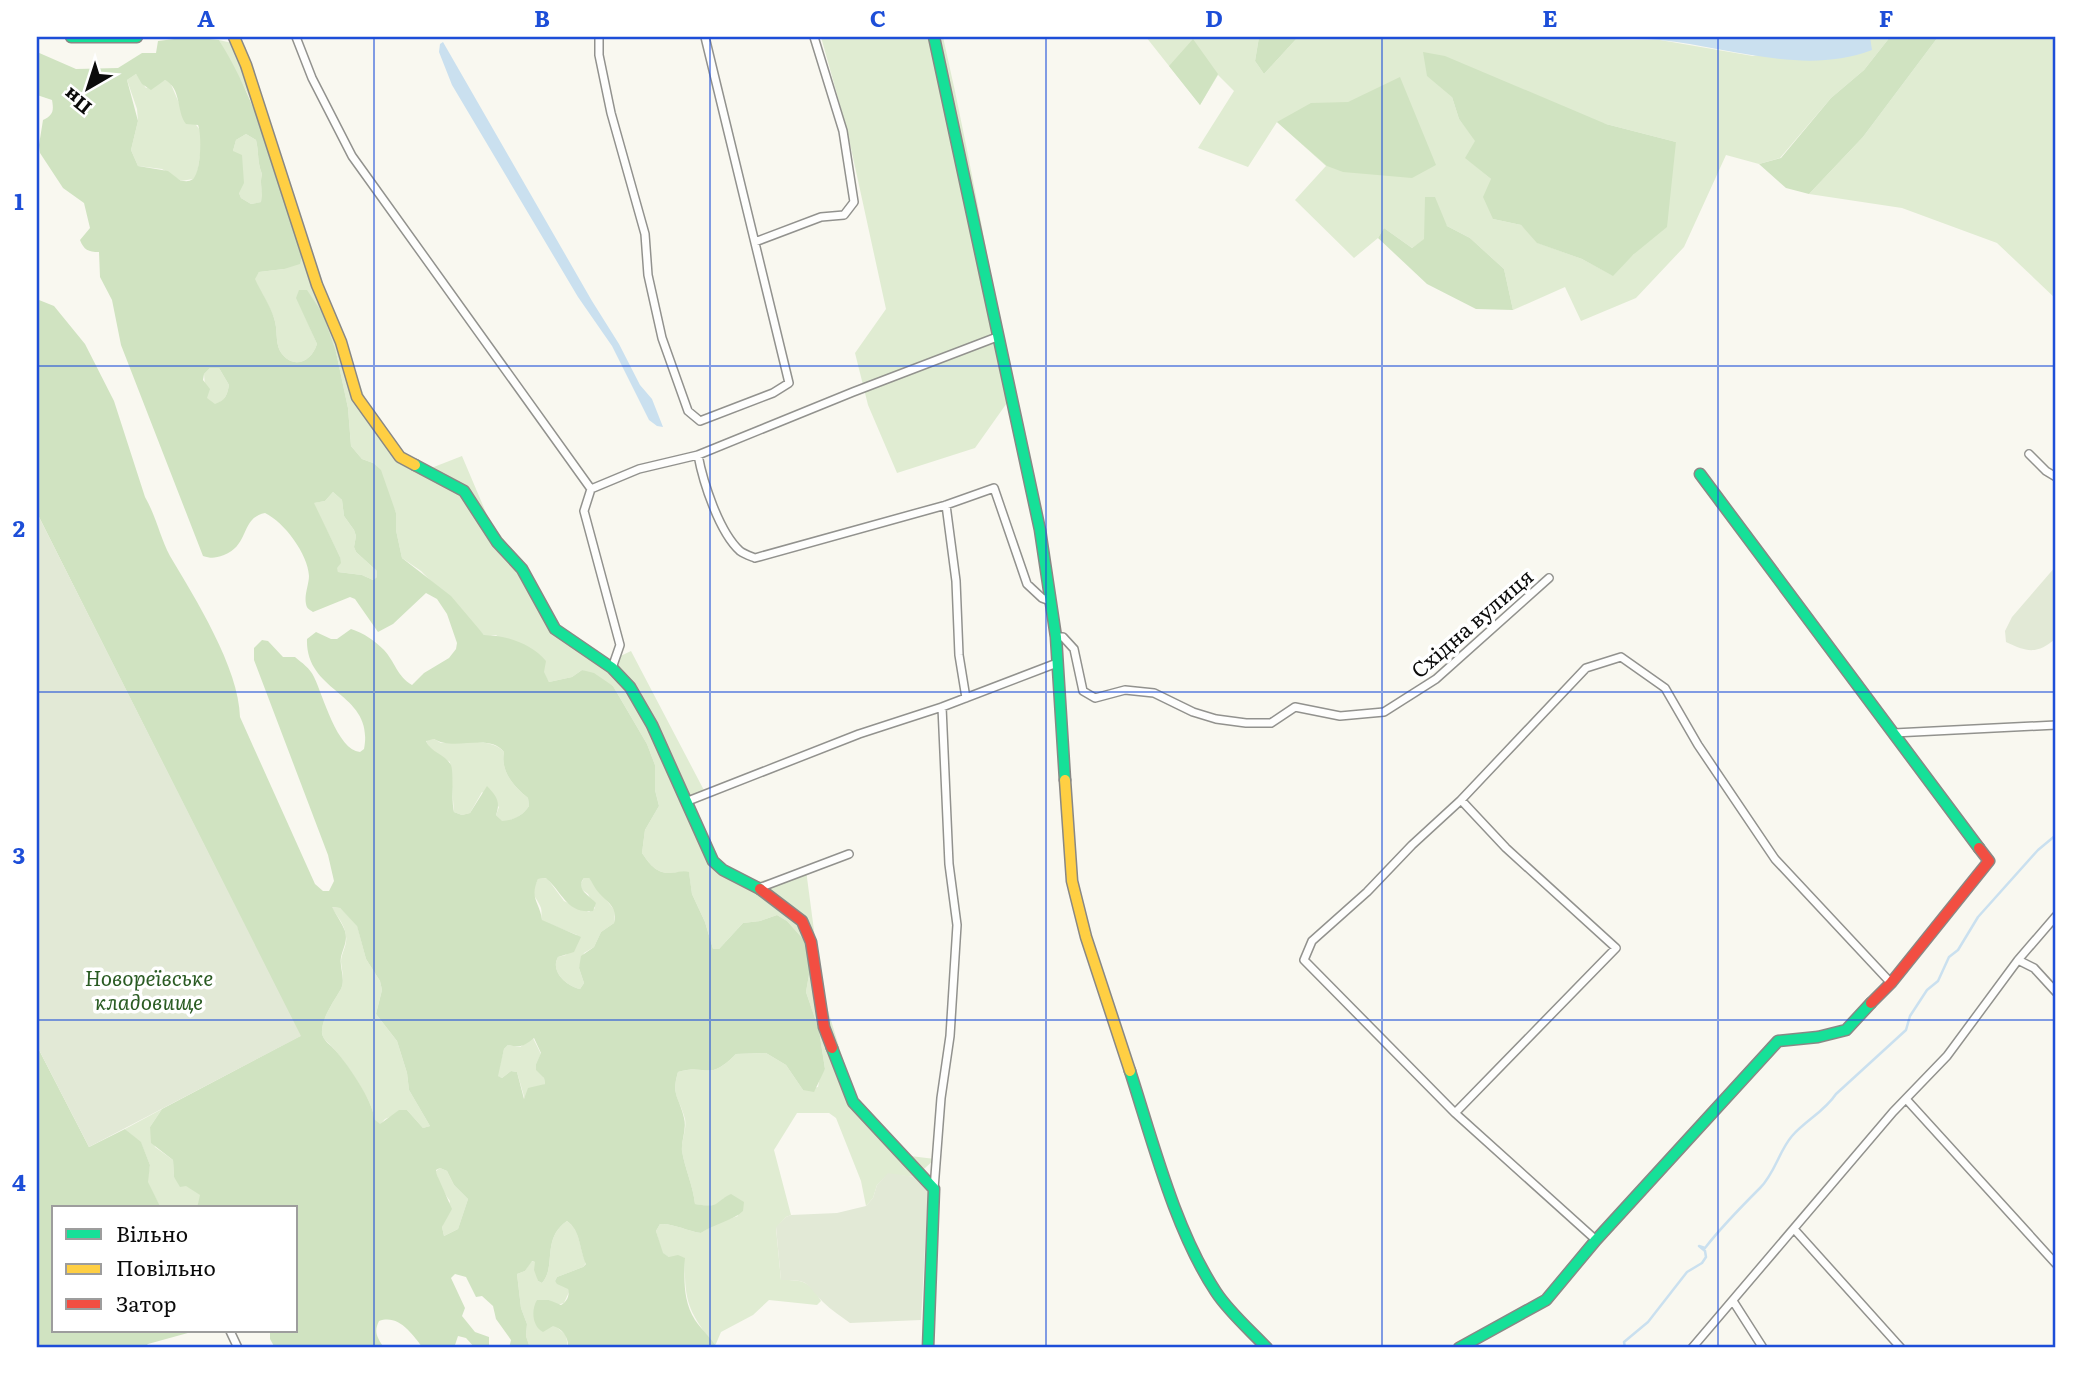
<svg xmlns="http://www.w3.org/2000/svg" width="2093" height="1385" font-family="Literata,serif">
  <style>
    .green { fill: #e0ecd2; fill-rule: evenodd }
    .forest { fill: #d0e3c1; fill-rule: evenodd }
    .cemetery { fill: #e2e9d6 }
    .water { fill: #cae0ef }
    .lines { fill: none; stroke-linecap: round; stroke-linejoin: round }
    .stream { stroke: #cae0ef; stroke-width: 2.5 }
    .street-casing { stroke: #92928e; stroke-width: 10 }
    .fast-casing { stroke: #898885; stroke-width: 13 }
    .slow-casing { stroke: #898885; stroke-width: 13 }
    .jam-casing { stroke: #898885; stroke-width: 13 }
    .street { stroke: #fefefd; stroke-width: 7 }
    .fast { stroke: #16e098; stroke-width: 10 }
    .slow { stroke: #ffcf43; stroke-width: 10 }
    .jam { stroke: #f24e42; stroke-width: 10 }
    .grid { fill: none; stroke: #1d4ed8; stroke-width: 2; stroke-opacity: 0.55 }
    .labels { text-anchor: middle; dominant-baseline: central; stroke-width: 7; stroke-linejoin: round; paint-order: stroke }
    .street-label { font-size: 21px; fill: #0b0b0b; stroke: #fff }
    .park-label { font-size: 21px; font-style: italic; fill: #2a5b23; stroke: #fff }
    .neatline { fill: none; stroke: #1d4ed8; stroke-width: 2.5 }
    .grid-label { font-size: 23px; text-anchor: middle; font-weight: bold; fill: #1d4ed8 }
  </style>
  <rect width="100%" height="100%" fill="#f9f8f0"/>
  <path class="green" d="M821,37H943C970,155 990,274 1014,393L975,448L897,473L868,405L855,353L886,309L847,130Z
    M1146,37H1259L1255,61L1264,74L1298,37H1571L1580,40H1660L1753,56L1870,37H1890L1864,70L1831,98L1780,158L1759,164L1726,155L1684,247L1636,298L1581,321L1565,287L1513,310L1504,269L1470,238L1447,226L1425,198V239L1412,248L1384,228L1378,238L1354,258L1295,200L1326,166L1277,122L1248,167L1198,148L1234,91L1218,75L1200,105ZM1452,97L1606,124L1676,142L1634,254L1612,275L1582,259L1538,243L1521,225L1493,219L1491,179L1466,158L1476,141L1459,119Z
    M1938,37H2056V299L1997,243L1902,208L1809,194L1863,137Z
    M219,40L245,46L323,290L372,416L394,449L421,472L462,456L490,522L525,566L558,629L606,663L631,651L707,796L693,803C699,819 710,857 719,869C736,893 783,876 806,870L822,991L859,1112L902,1155L935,1159L915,1177L888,1174L877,1185L873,1198L866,1206L861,1181L836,1118L829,1113H797L774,1150L791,1215L786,1217L776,1228L781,1280C803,1280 810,1281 821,1301L817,1305L769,1300L753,1315L721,1332L715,1346C688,1311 684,1302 685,1258L669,1257L662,1253L656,1231L660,1224C673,1223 687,1231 701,1233L714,1224L738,1216L724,1198C716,1209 707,1206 695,1204C693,1185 685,1169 682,1151C681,1140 687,1130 685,1119C679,1097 671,1096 678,1072C708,1063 707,1083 736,1054L766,1053L786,1065L803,1090L818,1087L820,1076L825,1069L819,1030L806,992L810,969L805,941L787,921L777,915L760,921L743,923L719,949H713L705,922L692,894L689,873C681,870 678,873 671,873C656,874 649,863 642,853L645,830L659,806L655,790V765L647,744L613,686L582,670L572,677L549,682L543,672L496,635H484L421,571L402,558L396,530V513L373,463L362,459L351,446L348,408L336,352L297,298L317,344C311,363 292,370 280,351C275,341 278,329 274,318C269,305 261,292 254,279L259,272L284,269L255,114L250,98Z
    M136,74L146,88L165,80L170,82L179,103L200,130L202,142L197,175L193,179L181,181L162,169L138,166L131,150L138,121L137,109L127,80Z
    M246,134L256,140C259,152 257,162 262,174C259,186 264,191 262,202L251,204L241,198L239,193L233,151L236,140Z
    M210,368H219L229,385C227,396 225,400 215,405L206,398L204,374Z
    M333,492L342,500L344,516L354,530L356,536L354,547L356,552L377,571V577L373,580L362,575L338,572L336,568L340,563V557L313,503L325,501Z
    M434,739L441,743C459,743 491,737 504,752C500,771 514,787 528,798L529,806C522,816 514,820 502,822L496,815L499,807L482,792L470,813L462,815L454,812L450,762L429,748L426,740Z
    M547,878L564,901L589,912L595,908L588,894L581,889L580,885L584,878H589L615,911L614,923L601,932L594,947L584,953L579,968L584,983L580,989C566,986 550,971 558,957L566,955L577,935L542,921C541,916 542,912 541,908C535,893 529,897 538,879Z
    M331,907L340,908L357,925L366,959L380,981L382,990L376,1014L397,1041L407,1073L409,1090L430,1126L423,1128L407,1110L385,1119L380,1125L374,1119C375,1104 346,1063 335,1050C331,1044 323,1041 322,1033C321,1019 334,1001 341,989C345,980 342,972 341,962C341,955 345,949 346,942C348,929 338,917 331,907Z
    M533,1038L541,1054L536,1064L544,1078L545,1084L527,1094L525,1100L517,1072L511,1071L502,1078L497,1076L504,1049L508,1045L520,1047Z
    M162,1109L150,1127L155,1147L173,1160L174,1177L201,1195L197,1208H161L147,1182L150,1165L141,1143L125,1129Z
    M440,1168L447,1171L454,1185L468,1199L458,1229L444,1236L442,1227L450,1201C443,1192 438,1182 436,1171Z
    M567,1221C581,1231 579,1248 586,1263L583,1267L557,1277L555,1281L568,1288L569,1292L564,1303L557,1305L549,1300L554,1325L566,1335L568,1348H530L526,1336L527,1324L521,1308L517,1274L525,1271L531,1261L535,1262L538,1281L542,1283C557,1266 541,1239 567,1221Z"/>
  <path class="forest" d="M190,37L219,40C260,106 279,182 302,256L300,264L284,269L259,272L255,279C261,292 270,305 274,318C278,329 275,341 280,351C292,370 311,363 317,344L296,298L299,290H307L323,314L336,352L348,408L351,446L362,459L373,463L381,470L396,513V530L402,558L451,596L484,635C506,635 532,644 546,661L544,672L549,682L572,677L582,670L594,673L613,686L647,744L655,765V790L659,806L645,830L642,853C649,863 656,874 671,873C678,873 681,870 689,872L692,894L705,922L713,949H719L743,923L760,921L777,915L787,921L805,941L810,969L806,992L819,1030L825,1069L814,1092L803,1090L786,1065L766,1053L736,1054C707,1083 708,1063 678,1072C671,1096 679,1096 684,1118C687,1130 681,1140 682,1151C685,1169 693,1185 695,1204C722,1208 711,1204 731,1194L744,1202L743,1211C734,1220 714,1224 701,1233C687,1231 673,1223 660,1224L656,1231L663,1253L669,1257L678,1255L685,1258C684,1280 683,1301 695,1320C702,1330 711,1338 717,1348H568C569,1338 563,1329 553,1326L543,1332C532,1326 531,1310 537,1300H549L561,1305C567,1302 570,1295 568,1289L557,1284L555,1281L557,1277L583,1267L586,1264C579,1249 581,1231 567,1221C541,1239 557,1266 542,1283L538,1281L534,1270L535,1262L532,1261L525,1271L517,1274L521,1308L527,1324L526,1336L530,1348H509L511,1340L496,1319L493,1306L482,1296L476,1297L466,1277L455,1274L451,1278L465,1308L462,1316L475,1332L489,1337V1348H475L466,1338L458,1336L454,1348H423C412,1334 399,1314 379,1321C373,1333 378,1338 384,1348H275L270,1339V1331H296V1208H197L200,1195L186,1186L180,1187L174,1177L173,1160L151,1143L150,1127L162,1109L300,1036L37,513V305L39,300L54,306L85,344L114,401L145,497C156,516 160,537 170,556C195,598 239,668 240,717L315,884L323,891H329L334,881L328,855L254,660V648L262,640L268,641L283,657H295C302,663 310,668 314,677C323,695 337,750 360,752L364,749C375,692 305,694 307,639L316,632L331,639H337L351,629C364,633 375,641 384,650C395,662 397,676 412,685L424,673L449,658L456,649L457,643L447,614L437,599L426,593L393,624L378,632L355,599L350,597L313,612C309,609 307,609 306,604C304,595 309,584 309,576C308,554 284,522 265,513C240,518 250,545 224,555C215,558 212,559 203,556L121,345L112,300L100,277L99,252C88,252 84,250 80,240L90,228L84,203L63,188L40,153L39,145L43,120C53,115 54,111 52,100L37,95V52L76,69L118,68L142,53H156L158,41ZM136,74L142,84L151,90L165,80C182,89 176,111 186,124L198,125C202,134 201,172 193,179C189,182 186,181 181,181L168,171L138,166L131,150L138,121L127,80ZM246,134L256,140C259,152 257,162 262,174C259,186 264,192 261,202L251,204L241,198L239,193L244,183L242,155L233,151L236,140ZM210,368H219L229,385C227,396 225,400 215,404L207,398L210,389L203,380L204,374ZM333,492L342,500L344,516L354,530L356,536L354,547L356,552L377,571V577L373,580L362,575L338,572L337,568L341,563L340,557L314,503L325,501ZM434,739C455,752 488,732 504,752C500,771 514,787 528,798L529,806C522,816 514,820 502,821L496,815C501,801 496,796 487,786L470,813L462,815L454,812C451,800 454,773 451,765C445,754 431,753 426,741ZM546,878C563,893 567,914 593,911L596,903C589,895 575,889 584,878H589C593,883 595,889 599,893C608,903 618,907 614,923L601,932L594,947L581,956L579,968L584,983L580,989C566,986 550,971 558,957L574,952L581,937L542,920C540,902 529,899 538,879ZM332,907L340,908L357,926L366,959L380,981L382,990L376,1014L397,1041L407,1073L409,1090L430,1126L423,1128L407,1110H399L380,1124L374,1119C375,1104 347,1063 335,1050C331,1045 323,1041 322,1033C321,1019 334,1001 341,989C346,978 339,968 341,957C343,948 348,941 345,931C342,923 336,915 332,907ZM534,1038L541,1053L536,1064V1070L544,1078L545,1084L528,1088L524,1099L517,1072L511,1071L502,1078L498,1076L504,1049L508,1045C521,1048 524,1046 534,1038ZM440,1168L447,1171L454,1185L468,1199L458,1229L444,1236L442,1227L452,1209L437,1175L436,1170Z
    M1259,37H1298L1264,74L1255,61Z
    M1890,37H1938L1863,137L1809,194L1786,188L1759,164L1781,158L1831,98L1864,70Z
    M1193,39L1218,74L1200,105L1169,66Z
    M1423,52L1445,56L1606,124L1676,142L1667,227L1634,254L1613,276L1582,259L1537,243L1521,225L1493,219L1483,197L1491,179L1465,158L1475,141L1459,119L1452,97L1427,76Z
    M1400,77L1436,165L1412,178L1343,172L1327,166L1277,122L1311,103L1348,102Z
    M1425,197H1435L1447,226L1470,238L1504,269L1513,310L1476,309L1427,284L1378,238L1384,228L1412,248L1424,239Z
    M37,1046L89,1147L125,1129L141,1142L150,1165L148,1182L161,1208H54V1331H195L148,1344L144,1348H37Z"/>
  <path class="cemetery" d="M37,513L301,1036L89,1147L37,1046Z
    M2056,566V638C2037,655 2027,652 2006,642L2005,631L2012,617Z
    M888,1173L915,1177L928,1192L921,1320L850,1323C841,1316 831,1310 823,1302C804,1283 812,1280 781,1280L776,1227L786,1217L791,1215L837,1213L866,1206L873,1198L877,1185Z"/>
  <path class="water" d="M1571,37H1870L1872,50C1804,76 1730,47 1660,40C1634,38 1606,40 1580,40Z
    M443,42L592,301L619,344L640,385L652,399L663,427L657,426L649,420L612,346L578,297L452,85L439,52L440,44Z"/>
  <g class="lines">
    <path class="stream" d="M1625,1348L1624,1342L1648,1322L1687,1272L1702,1263L1706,1257L1705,1251L1699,1246L1705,1248C1722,1226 1741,1207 1760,1188C1775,1173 1779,1151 1792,1136C1806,1120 1824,1112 1836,1094L1906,1030L1910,1016L1927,990L1938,981L1949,957L1958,950L1978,917L2038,850L2056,835"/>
    <defs>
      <path id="street" d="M296,37L312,78L352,156L591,489L584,511L620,645L612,668
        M599,37V55L611,113L645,234L648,275L662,338L688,411L700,421L773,393L789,383L705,37
        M755,242L821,217L844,215L854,202L843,131L814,37
        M2029,454L2046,471L2056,477
        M698,455C703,482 719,532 740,551C744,554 750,556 755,558L946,505L994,488L1027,584L1042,598L1050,601
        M591,489L639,469L698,455L853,392L997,337
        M946,505L956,581L959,655L966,698
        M1056,637H1063L1074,649L1083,691L1095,698L1125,690L1154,693L1193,712L1216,719L1246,723H1271L1295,707L1340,716L1384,712L1436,679L1549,578
        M1894,733L2056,725
        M1461,800L1586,668L1621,657L1665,688L1698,745L1775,859L1891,983
        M688,801L859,734L942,707L1057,663
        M759,888L849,854
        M2018,960L2034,968L2056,992
        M1906,1099L2056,1264
        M1455,1113L1616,948L1506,848L1461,800L1412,845L1367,892L1312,941L1304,960L1455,1113L1596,1240
        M934,1189L941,1098L950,1036L957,925L949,864L942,707
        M1794,1229L1901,1348
        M1733,1301L1763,1348
        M230,1331L238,1348
        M1692,1348L1893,1112L1947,1056L2018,960L2056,916"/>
      <path id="fast" d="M71,37H137
        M934,37L1040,530L1056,637L1065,780
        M415,465L464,491L497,542L522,569L555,629L612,668L630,687L652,725L713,861L723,870L760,889
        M1700,474L1979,848
        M832,1048L853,1102L934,1189L928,1348
        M1130,1071C1153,1142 1175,1230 1216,1292C1229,1312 1250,1330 1267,1348
        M1459,1348L1546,1300L1596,1240L1778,1041L1818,1037L1846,1030L1871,1003"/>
      <path id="slow" d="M234,37L246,65L317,285L341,342L357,397L400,457L415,465
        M1065,780L1072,881L1086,937L1130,1071"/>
      <path id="jam" d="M760,889L802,921L811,942L824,1027L832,1048
        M1871,1003L1891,983L1989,861L1979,848"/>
    </defs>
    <use href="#street" class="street-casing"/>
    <use href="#fast" class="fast-casing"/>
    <use href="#slow" class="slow-casing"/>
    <use href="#jam" class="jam-casing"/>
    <use href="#street" class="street"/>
    <use href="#fast" class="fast"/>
    <use href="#slow" class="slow"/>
    <use href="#jam" class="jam"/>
  </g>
  <path class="grid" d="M374,37V1348M710,37V1348M1046,37V1348M1382,37V1348M1718,37V1348M37,366H2056M37,692H2056M37,1020H2056"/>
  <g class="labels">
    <g class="street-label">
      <text transform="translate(1471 622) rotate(-41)">Східна вулиця</text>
    </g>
    <g class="park-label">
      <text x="149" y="976">Новореївське<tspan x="149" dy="24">кладовище</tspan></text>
    </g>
  </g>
  <rect width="2093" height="1385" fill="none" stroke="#ffffff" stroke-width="77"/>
  <rect x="52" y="1206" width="245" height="126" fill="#ffffff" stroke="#9d9d9d" stroke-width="2"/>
  <rect x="66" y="1229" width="35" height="10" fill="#16e098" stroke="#9d9d9d" stroke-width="2"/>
  <text x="116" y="1242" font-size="21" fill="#0b0b0b">Вільно</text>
  <rect x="66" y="1264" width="35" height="10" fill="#ffcf43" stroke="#9d9d9d" stroke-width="2"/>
  <text x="116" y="1276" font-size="21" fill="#0b0b0b">Повільно</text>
  <rect x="66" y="1299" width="35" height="10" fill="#f24e42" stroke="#9d9d9d" stroke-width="2"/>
  <text x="116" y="1312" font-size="21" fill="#0b0b0b">Затор</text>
  <g transform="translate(88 88) rotate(219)" stroke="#ffffff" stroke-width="5" paint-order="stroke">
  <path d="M0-5L12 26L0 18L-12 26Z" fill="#0b0b0b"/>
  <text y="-10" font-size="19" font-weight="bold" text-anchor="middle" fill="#0b0b0b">Пн</text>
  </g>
  <rect x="38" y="38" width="2016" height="1308" class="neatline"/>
  <g class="grid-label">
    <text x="206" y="27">A</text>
    <text x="542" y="27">B</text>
    <text x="878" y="27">C</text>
    <text x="1214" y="27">D</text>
    <text x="1550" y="27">E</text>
    <text x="1886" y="27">F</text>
    <text x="19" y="210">1</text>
    <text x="19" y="537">2</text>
    <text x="19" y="864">3</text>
    <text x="19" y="1191">4</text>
  </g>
</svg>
